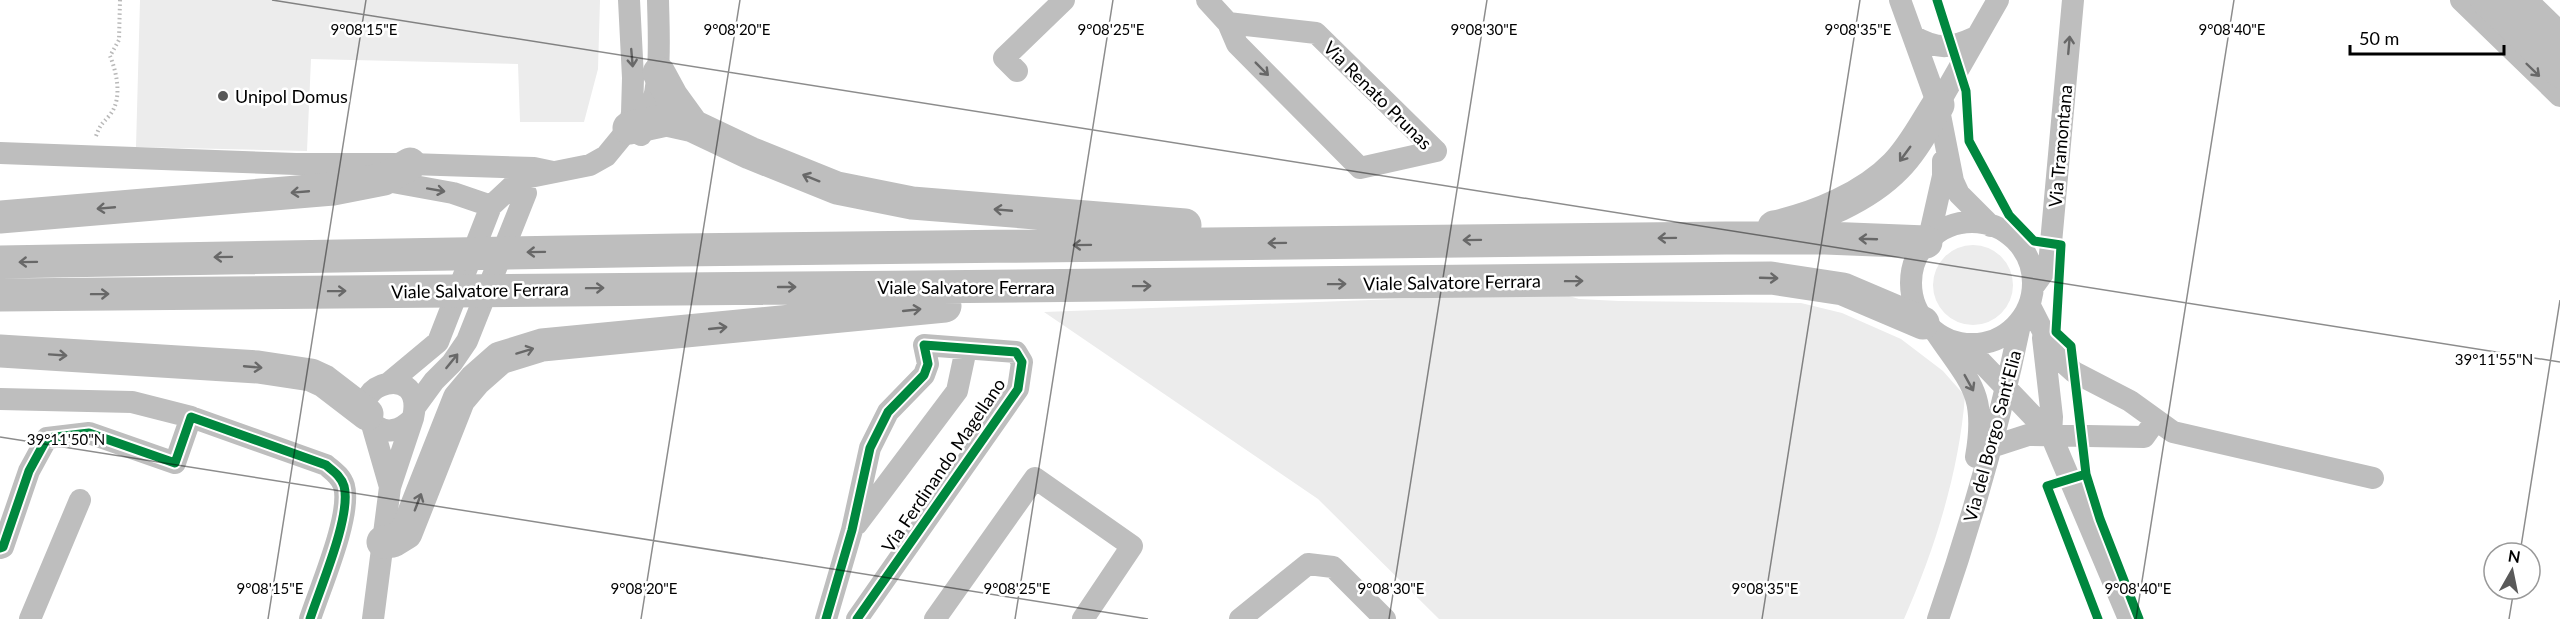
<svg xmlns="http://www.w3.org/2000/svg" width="2560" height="619" font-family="Lato,sans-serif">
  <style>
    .green { fill: #ececec }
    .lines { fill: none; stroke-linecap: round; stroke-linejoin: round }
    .path { stroke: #b9b9b9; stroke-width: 4; stroke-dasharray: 1.5 3; stroke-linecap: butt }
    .minor { stroke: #bebebe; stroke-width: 22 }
    .major { stroke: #bebebe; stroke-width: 30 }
    .highway { stroke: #bebebe; stroke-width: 33 }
    .cycleway-casing { stroke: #fff; stroke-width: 13 }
    .cycleway { stroke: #00873e; stroke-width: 9 }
    .oneway { stroke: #686868 }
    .ticks { fill: none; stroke: #000; stroke-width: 1.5; stroke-opacity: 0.45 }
    .poi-dot { fill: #595959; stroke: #fff; stroke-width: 2 }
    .labels { text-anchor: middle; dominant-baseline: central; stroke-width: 5; stroke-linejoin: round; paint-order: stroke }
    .street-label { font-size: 18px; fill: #000; stroke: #fff }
    .poi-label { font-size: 18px; fill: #000; stroke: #fff; text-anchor: start }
    .ticks-label { font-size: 15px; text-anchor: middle; fill: #000; stroke: #fff; stroke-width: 5; stroke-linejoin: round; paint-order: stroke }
  </style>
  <rect width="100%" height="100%" fill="#fff"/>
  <path class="green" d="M140,0H600L598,69L584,122H520L518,64L311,59L307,151L136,147Z
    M1933 285a40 40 0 1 1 80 0a40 40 0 1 1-80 0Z
    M1559,293L1579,299L1619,301L1801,303L1842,313L1901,339L1943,371L1965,396C1959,472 1935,549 1904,619H1439L1318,499L1044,312Z"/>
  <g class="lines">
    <path class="path" d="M96,136C100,125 102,124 109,116C123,100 117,73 110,56L119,40L120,0"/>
    <path class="minor" d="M1207,0L1228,23L1237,44L1360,168L1436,151
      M1900,0L1938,105L1953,181L1959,194L1991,226
      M2461,0L2560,96
      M1228,23L1316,33L1436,151
      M1913,36C1938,50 1950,49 1976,37
      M1017,71L1004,58L1064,0
      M1938,105L1998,0
      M641,135C663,92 659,47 658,0
      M0,153L296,164H410L534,168L553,172
      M376,179L453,193L491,206
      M1911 283a61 61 0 1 1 122 0a61 61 0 1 1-122 0Z
      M1929,238L1943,176V161
      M2033,287L2049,265L2073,0
      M2030,306L2055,355L2074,372L2130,401L2173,432L2373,478
      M1937,334C1971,384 1987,394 1976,457
      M2043,338L2052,417L2051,435
      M1964,344L2051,435L2129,619
      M390,382L438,342L491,206L520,179L590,165L606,156L629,128L632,113L633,78L629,0
      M0,399L132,402L191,417
      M415,407L434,381L452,363L467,341L526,193
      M371,421L390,487L413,418C426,360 345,384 370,420C383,437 401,431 413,418
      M1991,447L2028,435L2144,437L2156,420
      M857,524L957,391L966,349
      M0,548L3,547L29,471L47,438L89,433L175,463L191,417L326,465C333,471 341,476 344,486C352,515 320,588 310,619
      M30,619L80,500
      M373,619L390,487
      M826,619L852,530L870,448L888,412L924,375L928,364L924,345L1016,352L1022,362L1018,389L857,619
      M935,619L1035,478L1132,546L1083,619
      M1240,619L1308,564L1333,567L1385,619
      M1938,619C1972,521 2000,422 2021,320"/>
    <path class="major" d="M2485,0L2560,73
      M2521,0L2560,38"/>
    <path class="highway" d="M659,73L672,97L693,126
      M629,128L666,120L693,126L750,153L837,188L912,203L1185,225
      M0,217L333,189L384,179L410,164
      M1774,227C1816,218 1866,197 1896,166C1913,149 1925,125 1938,105
      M0,262L679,250L1726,238H1825L1926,242
      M0,295C590,288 1181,287 1771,278L1843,289L1923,323
      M0,351L258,367L311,375L324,381L367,414
      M383,542L393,541L406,533L459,399L475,380L500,358L542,345L945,306"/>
    <defs>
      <path id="cycleway" d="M1937,0L1966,91L1969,141L2009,215L2034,241L2061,245L2056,332L2071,346L2086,474L2100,519L2139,619
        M2086,474L2047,486L2098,619
        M0,548L3,547L29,471L47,438L89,433L175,463L191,417L326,465C333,471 341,476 344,486C352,515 320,588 310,619
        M826,619L852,530L870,448L888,412L924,375L928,364L924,345L1016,352L1022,362L1018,389L857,619"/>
    </defs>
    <use href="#cycleway" class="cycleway-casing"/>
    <use href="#cycleway" class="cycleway"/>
  </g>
  <defs><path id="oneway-shaft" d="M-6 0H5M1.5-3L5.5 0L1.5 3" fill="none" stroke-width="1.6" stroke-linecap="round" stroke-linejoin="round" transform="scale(1.5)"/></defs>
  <g class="oneway">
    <use href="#oneway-shaft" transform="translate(2069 45) rotate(-85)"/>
    <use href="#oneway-shaft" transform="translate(632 58) rotate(85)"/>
    <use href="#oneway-shaft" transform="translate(1262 69) rotate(45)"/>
    <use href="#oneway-shaft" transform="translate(2533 70) rotate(44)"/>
    <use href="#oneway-shaft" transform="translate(1905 154) rotate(126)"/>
    <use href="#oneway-shaft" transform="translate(811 178) rotate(-158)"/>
    <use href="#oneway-shaft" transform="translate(436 190) rotate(10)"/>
    <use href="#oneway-shaft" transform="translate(300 192) rotate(175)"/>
    <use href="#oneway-shaft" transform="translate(106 208) rotate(175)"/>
    <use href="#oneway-shaft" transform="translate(1003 210) rotate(-175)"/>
    <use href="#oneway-shaft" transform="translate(1667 238) rotate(179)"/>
    <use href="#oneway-shaft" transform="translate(1868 239) rotate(-178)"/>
    <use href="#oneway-shaft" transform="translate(1472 240) rotate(179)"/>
    <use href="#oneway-shaft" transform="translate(1277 243) rotate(179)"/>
    <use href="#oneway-shaft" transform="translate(1082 245) rotate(179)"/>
    <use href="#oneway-shaft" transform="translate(536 252) rotate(179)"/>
    <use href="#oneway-shaft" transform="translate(223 257) rotate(179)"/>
    <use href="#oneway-shaft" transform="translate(28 262) rotate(179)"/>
    <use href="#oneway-shaft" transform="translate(1769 278) rotate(2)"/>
    <use href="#oneway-shaft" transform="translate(1574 281) rotate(-1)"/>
    <use href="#oneway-shaft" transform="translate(1337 284) rotate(-1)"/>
    <use href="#oneway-shaft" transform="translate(1142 286) rotate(-1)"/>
    <use href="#oneway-shaft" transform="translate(787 287)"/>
    <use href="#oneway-shaft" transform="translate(595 288) rotate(-1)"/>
    <use href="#oneway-shaft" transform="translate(337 291) rotate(-1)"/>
    <use href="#oneway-shaft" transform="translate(100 294) rotate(-1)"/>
    <use href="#oneway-shaft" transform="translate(912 310) rotate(-6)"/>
    <use href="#oneway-shaft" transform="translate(718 328) rotate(-6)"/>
    <use href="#oneway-shaft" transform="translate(525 351) rotate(-17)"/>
    <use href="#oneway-shaft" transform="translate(58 355) rotate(4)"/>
    <use href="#oneway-shaft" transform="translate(452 361) rotate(-51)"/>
    <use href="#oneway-shaft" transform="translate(253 367) rotate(5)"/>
    <use href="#oneway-shaft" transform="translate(1969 383) rotate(61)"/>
    <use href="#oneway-shaft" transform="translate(418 502) rotate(-69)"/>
  </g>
  <path class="ticks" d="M272,0L2560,362M0,437L1148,619M2520,553L2560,300M268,619L366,0M641,619L740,0M1015,619L1113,0M1389,619L1487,0M1762,619L1860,0M2136,619L2234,0M2509,619L2514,589"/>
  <circle class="poi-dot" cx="223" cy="96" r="6"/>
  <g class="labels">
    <g class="street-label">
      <text transform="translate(1378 95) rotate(45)">Via Renato Prunas</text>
      <text transform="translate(2060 146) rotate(-85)">Via Tramontana</text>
      <text transform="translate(1452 282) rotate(-1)">Viale Salvatore Ferrara</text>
      <text x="966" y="287">Viale Salvatore Ferrara</text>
      <text transform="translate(480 290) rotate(-1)">Viale Salvatore Ferrara</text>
      <text transform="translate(1992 436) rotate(-75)">Via del Borgo Sant'Elia</text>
      <text transform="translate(943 465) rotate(-56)">Via Ferdinando Magellano</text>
    </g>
    <g class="poi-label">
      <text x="235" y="96">Unipol Domus</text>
    </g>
  </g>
  <g class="ticks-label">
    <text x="364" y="35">9°08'15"E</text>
    <text x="737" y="35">9°08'20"E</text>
    <text x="1111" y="35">9°08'25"E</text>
    <text x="1484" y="35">9°08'30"E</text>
    <text x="1858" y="35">9°08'35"E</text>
    <text x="2232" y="35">9°08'40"E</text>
    <text x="2494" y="365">39°11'55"N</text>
    <text x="66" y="445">39°11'50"N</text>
    <text x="270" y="594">9°08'15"E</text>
    <text x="644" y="594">9°08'20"E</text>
    <text x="1017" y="594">9°08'25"E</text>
    <text x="1391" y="594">9°08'30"E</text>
    <text x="1765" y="594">9°08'35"E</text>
    <text x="2138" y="594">9°08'40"E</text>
  </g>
  <g transform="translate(2512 571) rotate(9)"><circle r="28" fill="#ffffff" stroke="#999999" stroke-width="1.5"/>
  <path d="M0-4.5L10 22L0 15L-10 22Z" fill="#595959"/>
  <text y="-9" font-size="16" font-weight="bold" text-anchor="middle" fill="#000000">N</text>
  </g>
  <path d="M2350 45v9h154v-9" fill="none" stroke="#000000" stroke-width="3"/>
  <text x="2359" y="45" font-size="18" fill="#000000" stroke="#ffffff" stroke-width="4.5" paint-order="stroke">50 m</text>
</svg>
